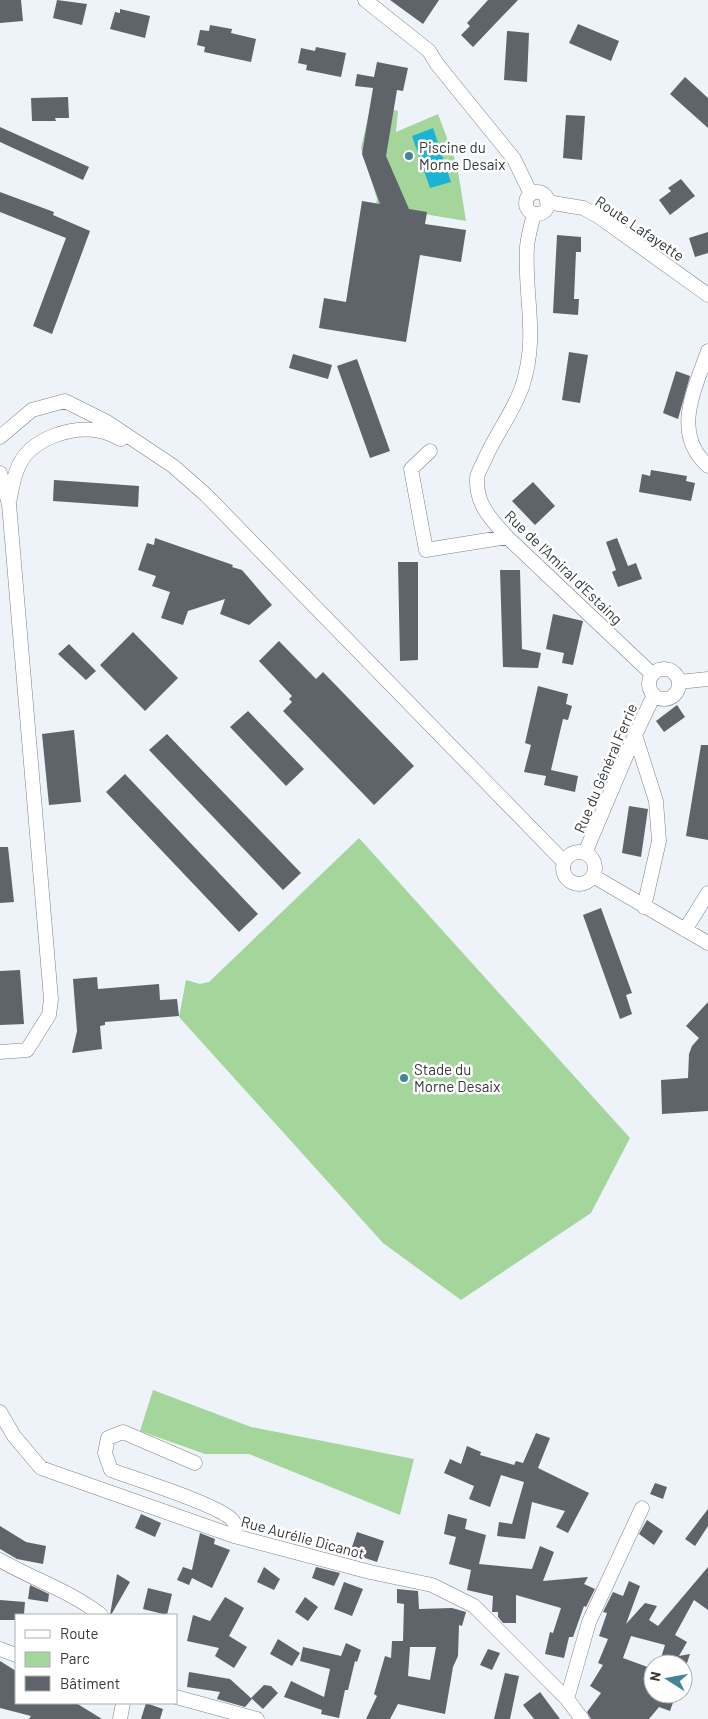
<svg xmlns="http://www.w3.org/2000/svg" width="708" height="1719" font-family="Barlow,sans-serif">
  <style>
    .green { fill: #a4d59b }
    .water { fill: #1bb3d3 }
    .building { fill: #5f636a; fill-rule: evenodd }
    .lines { fill: none; stroke-linecap: round; stroke-linejoin: round }
    .street-casing { stroke: #7e8289; stroke-width: 15 }
    .street { stroke: #fff; stroke-width: 14 }
    .poi-dot { fill: #448498; stroke: #fff; stroke-width: 2 }
    .labels { text-anchor: middle; dominant-baseline: central; stroke-width: 5; stroke-linejoin: round; paint-order: stroke }
    .poi-label { font-size: 15px; fill: #343639; stroke: #fff; text-anchor: start }
    .street-label { font-size: 15px; fill: #343639; stroke: #fff }
  </style>
  <rect width="100%" height="100%" fill="#eef3fa"/>
  <path class="green" d="M371,104L398,111L396,132L438,114L457,165L466,221L376,206L377,199L361,148Z
    M359,838L630,1138L591,1213L461,1300L383,1243L179,1017L186,980L200,984L209,982Z
    M153,1390L251,1427L414,1459L400,1515L249,1454H205L140,1431Z"/>
  <path class="water" d="M433,128L451,182L430,188L412,136Z"/>
  <path class="building" d="M0,0H21L23,21L0,23Z
    M57,0L87,4L82,25L53,18Z
    M390,0H439L423,24Z
    M488,0H518L473,47L461,35L470,26L467,23Z
    M120,9L150,16L145,38L110,29L115,12L120,13Z
    M578,24L619,41L611,61L569,43Z
    M210,25L232,29L231,33L256,39L251,62L204,52L205,47L197,45L200,30L209,31Z
    M507,31L529,33L527,82L504,80Z
    M316,47L346,53L341,77L306,70L307,65L298,63L301,48L315,51Z
    M377,62L408,68L403,91L397,90L386,156L409,209L427,212L425,224L466,230L461,262L420,255L406,342L319,328L324,298L346,302L362,201L380,204L362,154L373,88L355,86L357,74L374,77Z
    M685,77L708,98V128L670,94Z
    M68,97L69,118H55L56,121H32L31,98Z
    M566,115L585,116L582,160L563,158Z
    M0,127L89,167L83,180L0,142Z
    M681,179L695,196L670,215L659,200L671,191L668,188Z
    M0,192L54,212L53,215L90,231L52,334L33,326L66,238L0,212Z
    M708,232V253L695,257L689,238Z
    M557,235L581,237V252H576L574,299H579L578,315L553,313Z
    M569,352L588,355L580,403L562,400Z
    M293,354L332,365L328,379L289,368Z
    M357,359L390,451L370,458L337,366Z
    M676,371L690,376L678,419L663,413Z
    M651,470L687,476L686,481L695,483L691,501L639,492L642,474L650,476Z
    M54,480L139,486L138,507L53,501Z
    M533,482L555,506L535,525L512,501Z
    M155,538L233,565L232,567L242,570L272,605L249,625L220,614L225,599L188,611L183,625L161,618L170,592L152,586L156,576L138,570L147,543L154,545Z
    M617,538L628,566L636,563L642,579L618,587L612,572L616,570L606,542Z
    M398,562H418V660L400,661Z
    M500,570H520L522,649L541,653L538,668L503,667Z
    M553,614L583,621L573,665L562,663L564,653L546,649Z
    M133,632L178,678L145,711L100,665Z
    M279,641L316,679L323,672L414,766L374,805L283,711L292,702L289,699L292,696L259,661Z
    M69,644L96,671L86,680L58,654Z
    M538,686L568,694L566,704L572,706L568,720L563,719L551,770L578,776L575,792L544,785L546,776L524,772L531,745L525,743Z
    M677,705L685,717L664,732L656,721Z
    M248,711L304,769L286,786L230,727Z
    M74,730L81,802L49,805L42,734Z
    M167,734L301,873L283,890L149,750Z
    M701,745H708V840L686,836Z
    M125,774L258,914L239,932L106,792Z
    M629,806L648,809L641,857L622,853Z
    M0,847H8L14,902L0,903Z
    M601,908L632,993L626,995L632,1014L620,1019L583,915Z
    M20,970L24,1024L0,1025V971Z
    M97,977L98,989L159,984L160,1000L177,999L179,1016L105,1022V1025L100,1026L102,1049L72,1053L77,1031L73,979Z
    M708,1002V1111L662,1114L661,1080L688,1078L689,1054L692,1046L699,1038L686,1026Z
    M536,1433L550,1438L538,1468L589,1493L568,1533L556,1527L565,1511L532,1502L525,1539L497,1536L499,1522L512,1524L524,1482L501,1475L490,1507L469,1499L474,1486L444,1473L450,1459L461,1464L467,1446L481,1452L480,1455L514,1465L516,1461L523,1463Z
    M655,1483L667,1487L663,1499L650,1494Z
    M708,1509V1526L695,1546L685,1539Z
    M141,1514L161,1523L155,1537L135,1528Z
    M448,1514L467,1519L465,1529L486,1535L479,1564L532,1569L540,1546L554,1552L543,1581L588,1577L584,1584L595,1589L586,1607L584,1606L573,1637H569L564,1658L545,1654L550,1632L553,1633L561,1608L516,1595V1623H503L498,1617V1612H492L493,1596L467,1590L471,1570L449,1564L456,1537L444,1534Z
    M647,1520L663,1531L654,1545L639,1534Z
    M0,1526L26,1542L46,1546L43,1564L17,1559L0,1549Z
    M357,1532L384,1541L377,1562L350,1553Z
    M200,1533L215,1539L214,1544L230,1550L212,1588L192,1578L189,1585L177,1580L183,1567L192,1570Z
    M264,1567L280,1579L274,1590L257,1582Z
    M316,1567L340,1573L334,1586L312,1578Z
    M708,1567V1610L694,1600L675,1635L687,1642L679,1656L690,1654L685,1669L683,1664H659L665,1645L631,1636L623,1658L653,1669V1694H676L670,1711L659,1707L649,1719H591L587,1712L601,1693L590,1686L603,1665L598,1663L608,1639L599,1636L607,1613L603,1612L613,1592L623,1596L629,1581L640,1586L626,1624L645,1603L657,1606L649,1620L658,1626Z
    M117,1574L130,1582L111,1615H110Z
    M344,1582L363,1589L352,1616L334,1609Z
    M30,1585L49,1594L48,1602L28,1599Z
    M148,1588L172,1594L167,1615L143,1609Z
    M397,1589L418,1591L419,1609L452,1608L466,1612L462,1626L459,1625L458,1656L453,1667L445,1714L398,1704L390,1719H366L377,1696L374,1694L385,1656L391,1658L392,1641H403L404,1604L397,1603ZM410,1647H436L430,1680L408,1676Z
    M225,1597L244,1608L229,1636L247,1647L234,1668L215,1656L219,1648L187,1641L193,1615L210,1621Z
    M305,1597L318,1607L308,1621L295,1612Z
    M0,1600L25,1602L24,1614L16,1615V1620H0Z
    M278,1639L300,1653L292,1666L270,1654Z
    M346,1643L361,1650L357,1662L355,1661L348,1690H345L339,1718L321,1714L322,1710L284,1697L291,1681L324,1697L330,1669L300,1661L303,1647L341,1656Z
    M488,1649L500,1653L492,1670L480,1665Z
    M0,1661L16,1671V1703H76L102,1719H29L31,1716L0,1708Z
    M189,1672L230,1679L252,1699L245,1707L217,1699L220,1692L187,1687Z
    M505,1673L519,1676L510,1719H494Z
    M264,1685L271,1686L278,1693L263,1709L251,1698Z
    M540,1692L560,1719H534L523,1705Z
    M146,1703L163,1709L160,1719H141Z"/>
  <g class="lines">
    <defs>
      <path id="street" d="M365,0L429,51L437,64L514,159L531,194
        M526 203a11 11 0 1 1 22 0a11 11 0 1 1-22 0Z
        M547,202L583,208L598,216L708,295
        M534,214C531,225 528,236 527,247C524,297 539,336 522,387C513,413 495,435 484,461C482,466 477,473 477,479C476,505 491,519 507,537L652,674
        M708,351C695,389 671,433 708,466
        M0,437L32,410L65,401L107,422L173,466L206,495L564,862
        M430,451L411,469L426,550L507,537
        M0,473L9,504L51,999L49,1015L27,1050L0,1052
        M10,498C12,487 14,475 19,465C32,438 73,425 100,431C107,432 114,436 121,439
        M649 684a15 15 0 1 1 30 0a15 15 0 1 1-30 0Z
        M679,682L708,679
        M635,735L656,801L659,841L644,907
        M563 868a16 16 0 1 1 32 0a16 16 0 1 1-32 0Z
        M585,853L635,735L654,695
        M593,876L708,943
        M685,930L708,893
        M0,1412L14,1436L41,1468L234,1536L370,1572L432,1585L474,1606L567,1699L582,1719
        M195,1463L123,1432L108,1438L105,1453L111,1470C132,1478 223,1506 233,1521C237,1526 236,1530 234,1536
        M0,1560C34,1580 71,1591 101,1615
        M0,1649L16,1655
        M176,1697L257,1719
        M567,1699L589,1622L642,1508
        M120,1719L123,1703"/>
    </defs>
    <use href="#street" class="street-casing"/>
    <use href="#street" class="street"/>
  </g>
  <g class="poi-dot">
    <circle cx="409" cy="156" r="5"/>
    <circle cx="404" cy="1078" r="5"/>
  </g>
  <g class="labels">
    <g class="poi-label">
      <text x="419" y="147">Piscine du<tspan x="419" dy="17">Morne Desaix</tspan></text>
      <text x="414" y="1069">Stade du<tspan x="414" dy="17">Morne Desaix</tspan></text>
    </g>
    <g class="street-label">
      <text transform="translate(640 228) rotate(34)">Route Lafayette</text>
      <text transform="translate(564 567) rotate(44)">Rue de l'Amiral d'Estaing</text>
      <text transform="translate(605 768) rotate(-67)">Rue du Général Ferrie</text>
      <text transform="translate(303 1537) rotate(15)">Rue Aurélie Dicanot</text>
    </g>
  </g>
  <rect x="15" y="1614" width="162" height="90" fill="#ffffff" stroke="#aeafb0"/>
  <rect x="25" y="1630" width="25" height="8" fill="#ffffff" stroke="#aeafb0"/>
  <text x="60" y="1639" font-size="15" fill="#343639">Route</text>
  <rect x="25" y="1652" width="25" height="15" fill="#a4d59b" stroke="#aeafb0"/>
  <text x="60" y="1664" font-size="15" fill="#343639">Parc</text>
  <rect x="25" y="1676" width="25" height="15" fill="#5f636a" stroke="#aeafb0"/>
  <text x="60" y="1689" font-size="15" fill="#343639">Bâtiment</text>
  <g transform="translate(668 1679) rotate(281)"><circle r="24" fill="#ffffff" stroke="#aeafb0"/>
  <path d="M0-4L9 19L0 12L-9 19Z" fill="#448498"/>
  <text y="-8" font-size="14" font-weight="bold" text-anchor="middle" fill="#343639">N</text>
  </g>
</svg>
